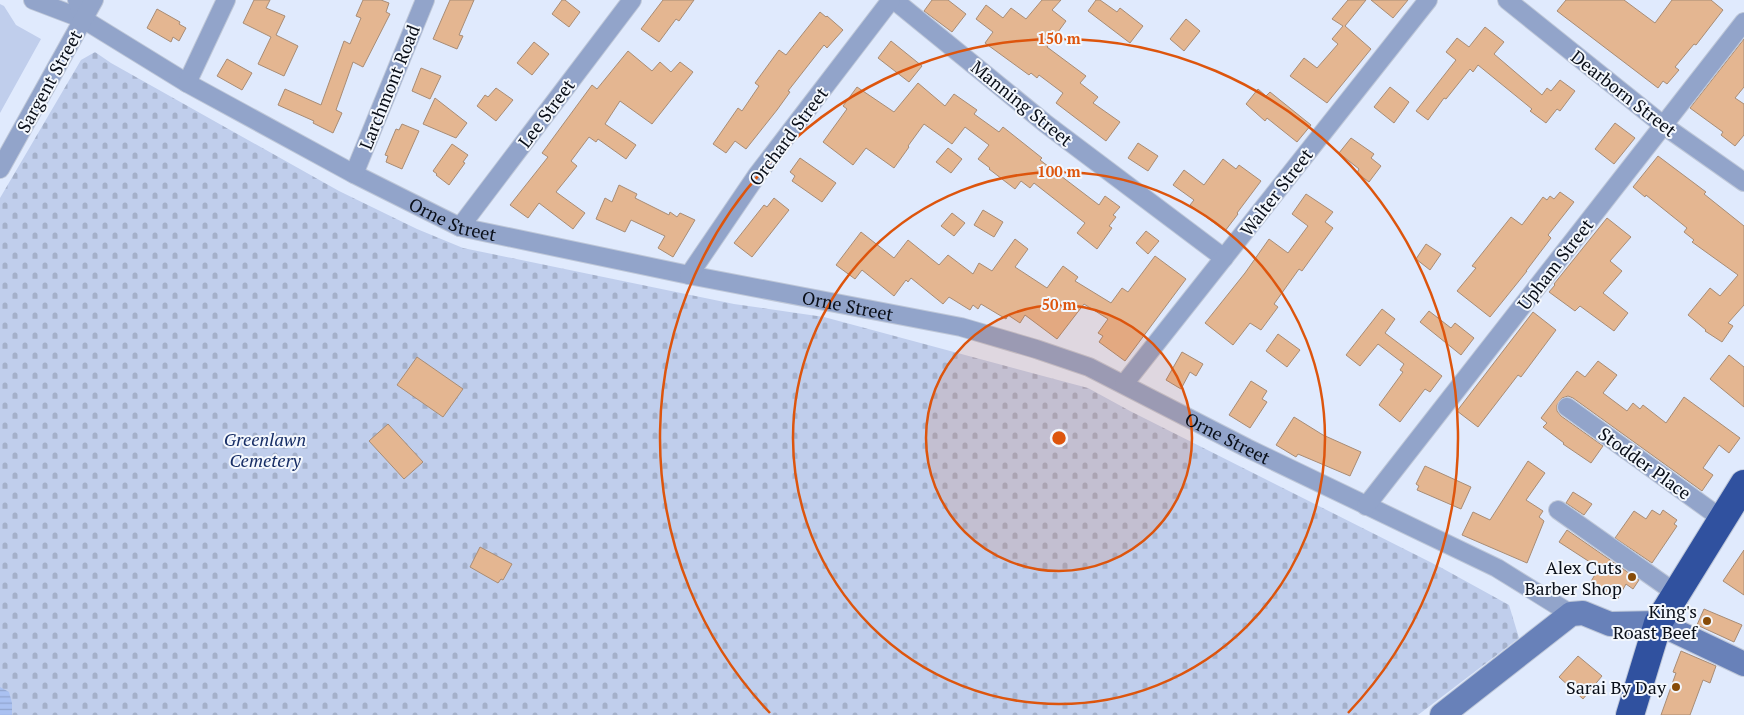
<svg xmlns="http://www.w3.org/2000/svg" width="1744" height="715" font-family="'PT Serif',serif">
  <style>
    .green { fill: #c0ceec }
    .cemetery { fill: url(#cemetery-stones) }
    .water { fill: url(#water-rules) }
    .building { fill: #e4b691; stroke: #a88c75 }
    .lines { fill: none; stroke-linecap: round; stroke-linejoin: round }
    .street-casing { stroke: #bec7d8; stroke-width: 20 }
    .secondary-casing { stroke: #bec7d8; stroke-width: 26 }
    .highway-casing { stroke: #bec7d8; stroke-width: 30 }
    .street { stroke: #92a4ca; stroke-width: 18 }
    .secondary { stroke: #6881b9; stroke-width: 24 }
    .highway { stroke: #30519f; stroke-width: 28 }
    .ring { fill: none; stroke: #dd550d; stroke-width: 2.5 }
    .poi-dot { fill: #874b08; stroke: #f3f7fd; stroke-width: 2 }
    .labels { text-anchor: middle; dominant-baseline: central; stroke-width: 4; stroke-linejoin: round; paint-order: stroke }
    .street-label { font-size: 18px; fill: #090e18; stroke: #f3f7fd }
    .park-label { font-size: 18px; font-style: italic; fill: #162d65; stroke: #f3f7fd }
    .poi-label { font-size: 18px; fill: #090e18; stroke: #f3f7fd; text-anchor: end }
    .centre { fill: #dd550d; stroke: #f3f7fd; stroke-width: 2.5 }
    .ring-label { font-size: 15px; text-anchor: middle; font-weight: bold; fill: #dd550d; stroke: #f3f7fd; stroke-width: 4; stroke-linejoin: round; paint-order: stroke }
  </style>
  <defs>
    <pattern id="cemetery-stones" width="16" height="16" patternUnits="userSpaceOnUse" patternTransform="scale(1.25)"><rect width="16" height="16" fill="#c0ceec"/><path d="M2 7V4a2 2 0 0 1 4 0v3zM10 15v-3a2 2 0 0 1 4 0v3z" fill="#a4b0ca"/></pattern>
    <pattern id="water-rules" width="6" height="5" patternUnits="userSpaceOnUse" patternTransform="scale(1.25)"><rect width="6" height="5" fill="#aac1f1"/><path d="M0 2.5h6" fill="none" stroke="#91a5ce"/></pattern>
  </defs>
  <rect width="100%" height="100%" fill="#e0eafd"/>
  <path class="green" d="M0,4L4,6L16,25L41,39L0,113Z"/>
  <path class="cemetery" d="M95,52L111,63L339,191L417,229L463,248L734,304L824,317L1088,388L1130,411L1440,567L1509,605L1519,638L1418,715H0V198L81,60Z"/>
  <path class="water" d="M0,687L9,692L12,703V715H0Z"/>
  <path class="building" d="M254,0H270L266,8L285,16L276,35L298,46L284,76L258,64L271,37L243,23Z
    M363,0H381L389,3L386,12L390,14L363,67L353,62L336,110L342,113L333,133L313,123L314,121L278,105L285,89L321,105L344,41L350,44L361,18L356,16Z
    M450,0H474L459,35L463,36L457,49L433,39Z
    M562,0H565L580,12L569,27L552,14Z
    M663,0H694L679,21L676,19L659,42L641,29Z
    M932,0H948L966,14L952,32L924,11Z
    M1042,0H1061L1052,10L1066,21L1047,47L1086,76L1080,83L1098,97L1093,103L1120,122L1106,141L1056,103L1063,93L1039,75L1037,78L1031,73L1029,75L985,43L993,32L976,19L986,5L1003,18L1011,8L1026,19Z
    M1096,0H1100L1117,12L1120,8L1143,26L1130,43L1088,11Z
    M1348,0H1366L1345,26L1371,49L1327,103L1290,76L1304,58L1317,68L1338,44L1332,39L1343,26L1332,19Z
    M1371,0H1408L1393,18Z
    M1566,0H1624L1655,23L1672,0H1711L1723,10L1696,45L1694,44L1675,67L1679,70L1667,84L1663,81L1658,88L1557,11Z
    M157,9L180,22L179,24L186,28L179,41L173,37L171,42L147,28Z
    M820,12L826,17L827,16L843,30L827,48L824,45L788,91L790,92L777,110L746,149L735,141L726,153L713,144L738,108L742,111L759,86L755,83L779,50L786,55Z
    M1186,19L1200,31L1184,51L1170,39Z
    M1485,27L1504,42L1494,54L1542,95L1547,88L1551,91L1560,80L1575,91L1560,111L1557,109L1546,123L1530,111L1532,109L1478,65L1473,72L1470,69L1446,99L1444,98L1428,120L1416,111L1456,60L1446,52L1457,38L1469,47Z
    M1744,39V87L1735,98L1744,104V135L1735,146L1721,135L1723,132L1690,108Z
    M891,41L922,66L909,82L878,58Z
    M534,42L549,54L532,75L517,63Z
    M628,51L652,71L660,62L671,72L680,62L693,72L652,124L620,101L605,124L636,145L626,159L598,139L596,142L589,137L571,161L577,166L556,192L585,213L573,229L539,203L528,218L510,205L548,157L542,153L592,85L597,89Z
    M227,59L252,73L242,90L217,76Z
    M421,68L441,76L430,99L412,91Z
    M918,83L945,106L954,94L977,110L974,114L999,132L1003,127L1042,158L1040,160L1099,205L1105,196L1120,207L1113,215L1116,217L1109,226L1112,228L1097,249L1077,233L1085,223L1034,183L1030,188L1021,181L1015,189L989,169L990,168L978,159L989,145L965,127L952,144L924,124L908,146L909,147L894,168L866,148L853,165L823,142L847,109L843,106L857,87L894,112Z
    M1390,87L1409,102L1394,123L1374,107Z
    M496,88L513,100L496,121L477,106L485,95L488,97Z
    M1258,89L1266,96L1270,92L1311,125L1297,142L1267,118L1265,121L1246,104Z
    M435,98L467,123L456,138L423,124Z
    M1615,123L1635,138L1614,164L1595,149Z
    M402,124L419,131L402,169L386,162L388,156L385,155L396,129L399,130Z
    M1351,138L1374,154L1371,158L1381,166L1369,182L1357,173L1359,169L1339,153Z
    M1138,143L1158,156L1148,171L1128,158Z
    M452,144L468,155L463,162L465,163L449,185L436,175L437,174L433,171Z
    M948,148L962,159L951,173L936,162Z
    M1658,156L1706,192L1704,194L1744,226V305L1728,323L1733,326L1722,342L1705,331L1706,330L1688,315L1710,288L1720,296L1738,275L1692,242L1694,240L1684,232L1687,228L1646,195L1645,197L1633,187Z
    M800,158L836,183L822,202L792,181L795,176L790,172Z
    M1223,159L1236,169L1239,165L1261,181L1237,213L1238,214L1225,231L1190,205L1194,200L1173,185L1184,170L1204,185Z
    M619,185L637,194L635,198L669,215L670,212L677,217L680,213L695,220L673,257L658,248L665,236L631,220L625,232L596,219L605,198L612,202Z
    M1560,192L1574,202L1548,235L1551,238L1526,271H1527L1490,317L1457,291L1476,268L1472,266L1511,217L1522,225L1543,197L1547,200L1550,196L1554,199Z
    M1306,194L1333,212L1325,222L1333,228L1302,271L1299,269L1274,304L1278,307L1261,330L1250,323L1233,345L1205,323L1245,273L1269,239L1288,253L1308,226L1292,214Z
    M774,198L789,210L752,257L734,243L764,205L767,207Z
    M983,210L1003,222L994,237L974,225Z
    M952,213L965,223L954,236L941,226Z
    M1607,218L1631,237L1610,261L1622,271L1603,293L1628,313L1614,331L1580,306L1575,311L1549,292L1555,285L1554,284Z
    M1146,231L1159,241L1148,254L1136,243Z
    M861,232L894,258L908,240L939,265L948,255L973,274L979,263L992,271L1015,239L1028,249L1015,267L1047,288L1063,266L1078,277L1075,281L1111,303L1122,288L1128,292L1155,256L1186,279L1125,361L1099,342L1103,336L1098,333L1108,319L1084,304L1057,339L1025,315L1020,323L1008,315L1006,319L981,304L978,309L973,305L970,310L949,297L943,304L911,278L908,282L906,280L894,296L862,270L855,279L836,265Z
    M1426,244L1441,254L1430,270L1416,259Z
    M1382,309L1395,319L1385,333L1442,376L1430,392L1425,389L1400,422L1379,405L1403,372L1400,370L1404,364L1378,344L1360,366L1346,355Z
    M1429,311L1451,328L1455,323L1474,338L1461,355L1420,322Z
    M1533,312L1556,330L1521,377L1518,375L1478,427L1457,411Z
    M1278,334L1300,350L1287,367L1266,351Z
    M1182,352L1203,364L1196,376L1190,372L1181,389L1166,380Z
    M1729,355L1744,367V407L1710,379Z
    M417,357L463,389L443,417L397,385Z
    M1598,361L1617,375L1603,393L1627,411L1633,403L1640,409L1643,405L1666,423L1684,397L1740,438L1729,453L1719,445L1703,468L1713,475L1702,491L1573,398L1568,396L1562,398L1557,405V411L1561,416L1603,446L1591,463L1563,444L1564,443L1543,427L1547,423L1541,418L1577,371L1585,377Z
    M1251,381L1267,391L1262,399L1267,402L1250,428L1229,415Z
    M1294,417L1323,435L1361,452L1350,476L1298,454L1296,457L1276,445Z
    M388,424L423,462L404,479L369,441Z
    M1528,461L1545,473L1526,500L1543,511L1539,517L1544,521L1527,563L1462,535L1473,512L1490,520Z
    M1425,466L1471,487L1461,509L1417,490L1419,486L1416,484Z
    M1573,492L1592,504L1584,515L1566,503Z
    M1652,510L1660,515L1663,510L1677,520L1674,524L1677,526L1652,563L1615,538L1634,511L1646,519Z
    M1567,530L1639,580L1633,589L1626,584L1617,600L1590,583L1599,568L1559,542Z
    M480,547L512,564L503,580L501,579L498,583L470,567Z
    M1744,550V595L1723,581Z
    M1704,609L1742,625L1734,642L1697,625Z
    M1681,651L1716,666L1710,683L1703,680L1690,715H1661L1676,673L1673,672Z
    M1578,656L1602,676L1583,699L1559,677Z"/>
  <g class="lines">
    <defs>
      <g id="street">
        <path id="s1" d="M33,0L83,19L187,83L354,174L460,227L689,275L961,327L1036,349L1089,367L1247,448L1497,568L1571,614"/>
        <path d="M77,0L83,19"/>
        <path d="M894,0L1046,124L1224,258"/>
        <path d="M1507,0L1663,125L1744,182"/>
        <path d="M187,83L226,0"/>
        <path d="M0,169L94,0"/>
        <path d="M354,174L425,0"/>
        <path d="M460,227L632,0"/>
        <path d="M689,275L757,175L891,0"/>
        <path d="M1124,384L1428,0"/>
        <path d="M1567,407L1722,519"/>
        <path d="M1366,506L1744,22"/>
        <path d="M1558,510L1677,594"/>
      </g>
      <path id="secondary" d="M1442,715L1571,614L1583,613L1610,624L1658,623L1744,664"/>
      <path id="highway" d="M1630,715L1658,623L1744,484"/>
    </defs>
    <use href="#street" class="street-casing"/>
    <use href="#secondary" class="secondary-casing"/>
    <use href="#highway" class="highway-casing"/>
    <use href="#street" class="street"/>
    <use href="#secondary" class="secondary"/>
    <use href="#highway" class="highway"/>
  </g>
  <circle cx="1059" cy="438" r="133" fill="#dd550d" fill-opacity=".12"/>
  <g class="ring">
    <circle cx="1059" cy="438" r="133"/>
    <circle cx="1059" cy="438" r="266"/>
    <path d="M770 713A399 399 0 1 1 1348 713"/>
  </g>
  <g class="poi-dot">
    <circle cx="1632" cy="577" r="5"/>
    <circle cx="1707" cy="621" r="5"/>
    <circle cx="1676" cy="687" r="5"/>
  </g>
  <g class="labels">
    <g class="street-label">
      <text transform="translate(49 81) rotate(-61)">Sargent Street</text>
      <text transform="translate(389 87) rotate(-68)">Larchmont Road</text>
      <text transform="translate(1624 93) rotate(38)">Dearborn Street</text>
      <text transform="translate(1022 103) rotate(39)">Manning Street</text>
      <text transform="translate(546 113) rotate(-53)">Lee Street</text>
      <text transform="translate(788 136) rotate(-53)">Orchard Street</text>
      <text transform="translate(1276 192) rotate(-52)">Walter Street</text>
      <text stroke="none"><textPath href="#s1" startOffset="475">Orne Street</textPath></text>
      <text transform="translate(1555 264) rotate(-52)">Upham Street</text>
      <text stroke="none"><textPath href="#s1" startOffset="880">Orne Street</textPath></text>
      <text stroke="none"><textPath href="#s1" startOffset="1285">Orne Street</textPath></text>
      <text transform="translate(1645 463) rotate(36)">Stodder Place</text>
    </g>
    <g class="park-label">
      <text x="265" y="439">Greenlawn<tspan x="265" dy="21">Cemetery</tspan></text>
    </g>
    <g class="poi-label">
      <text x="1622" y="567">Alex Cuts<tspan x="1622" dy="21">Barber Shop</tspan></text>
      <text x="1697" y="611">King's<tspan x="1697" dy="21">Roast Beef</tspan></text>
      <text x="1666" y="687">Sarai By Day</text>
    </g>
  </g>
  <circle cx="1059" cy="438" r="8" class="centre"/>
  <g class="ring-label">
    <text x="1059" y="44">150 m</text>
    <text x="1059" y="177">100 m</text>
    <text x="1059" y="310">50 m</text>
  </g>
</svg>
